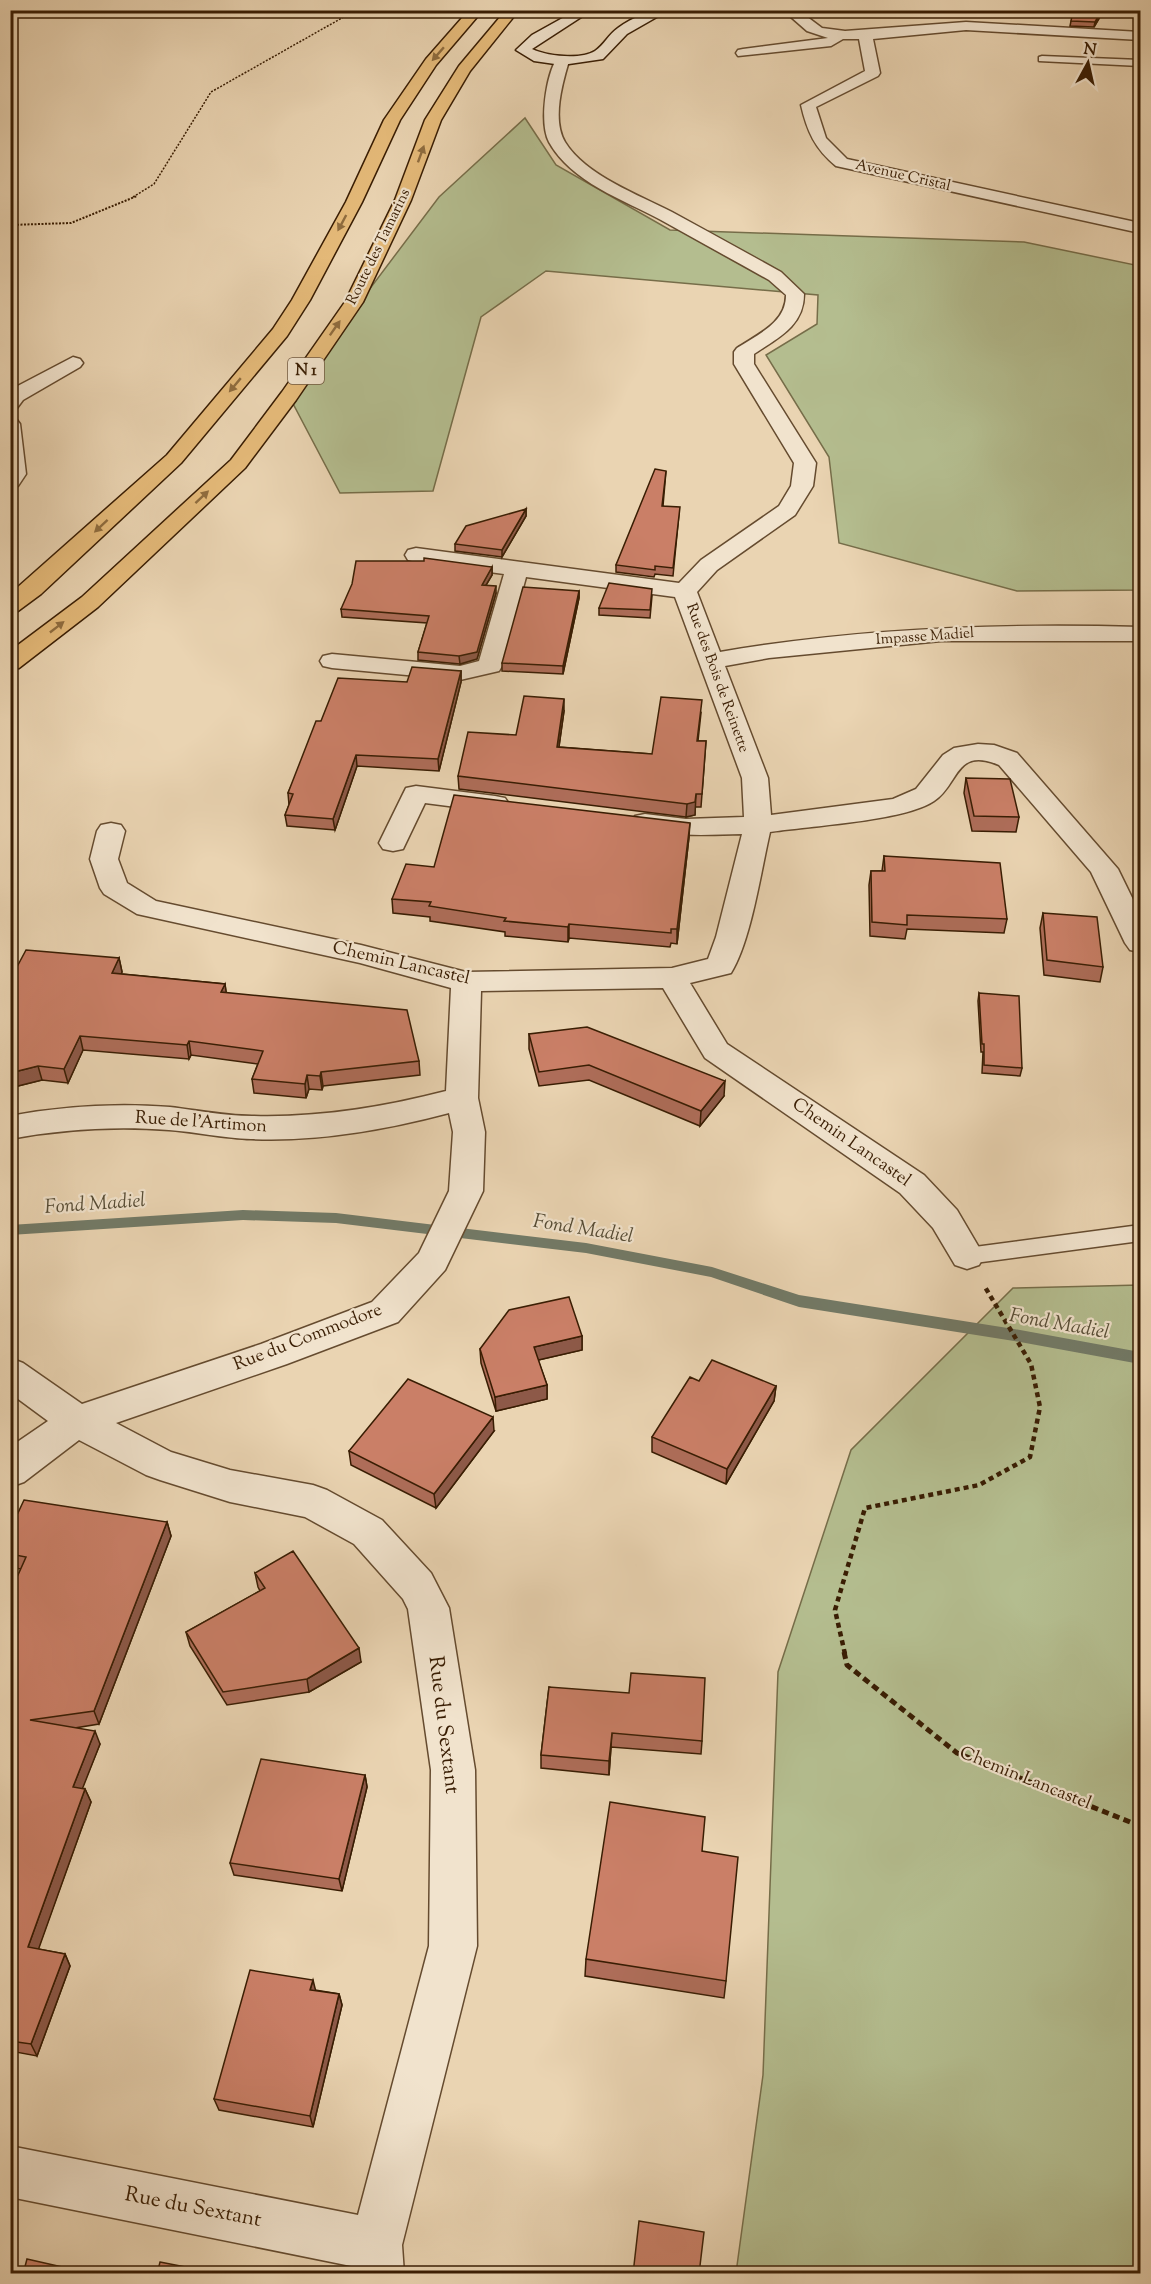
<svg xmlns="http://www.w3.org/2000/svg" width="1151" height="2284" font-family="'Sorts Mill Goudy',serif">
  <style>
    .green { fill: #b4bd8f; stroke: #766d49; stroke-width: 1.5 }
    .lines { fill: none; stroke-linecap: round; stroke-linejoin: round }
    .stream { fill: #727a67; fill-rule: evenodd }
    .lane-casing { stroke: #654b2f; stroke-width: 3 }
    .street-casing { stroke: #654b2f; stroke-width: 3 }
    .secondary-casing { stroke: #391d03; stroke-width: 3 }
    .highway-casing { stroke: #391d03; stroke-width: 3 }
    .path-far3 { stroke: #391d03; stroke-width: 1.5; stroke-dasharray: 2 1.5; stroke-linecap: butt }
    .path-far2 { stroke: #391d03; stroke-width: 2; stroke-dasharray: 2 1.5; stroke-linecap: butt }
    .path-far1 { stroke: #391d03; stroke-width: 4.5; stroke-dasharray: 5 4; stroke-linecap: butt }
    .path { stroke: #391d03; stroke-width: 5; stroke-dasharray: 7 4.5; stroke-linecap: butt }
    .lane { fill: #f1e3cd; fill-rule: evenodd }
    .street { fill: #f1e3cd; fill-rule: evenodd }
    .secondary { fill: #f1e3cd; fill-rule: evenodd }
    .highway { fill: #e5ba79; fill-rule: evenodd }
    .wall { fill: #ae6d59; stroke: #391d03; stroke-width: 1.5 }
    .shaded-wall { fill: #8d5948; stroke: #391d03; stroke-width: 1.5 }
    .building { fill: #ca7f67; stroke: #391d03; stroke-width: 1.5 }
    .oneway { fill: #8f6c3e }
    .labels { text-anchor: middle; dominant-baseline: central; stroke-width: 4.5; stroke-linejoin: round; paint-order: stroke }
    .far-street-label { font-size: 15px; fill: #391d03; stroke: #f1e3cd }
    .shield { fill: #f1e3cd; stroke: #705840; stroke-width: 1.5 }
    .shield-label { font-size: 16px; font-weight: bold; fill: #391d03 }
    .street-label { font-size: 18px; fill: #391d03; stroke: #f1e3cd }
    .water-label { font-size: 20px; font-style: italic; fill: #564c35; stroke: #f1e3cd }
    .near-street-label { font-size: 21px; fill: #391d03; stroke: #f1e3cd }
  </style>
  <rect width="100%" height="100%" fill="#ead4b2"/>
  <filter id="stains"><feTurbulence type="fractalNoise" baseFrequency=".00333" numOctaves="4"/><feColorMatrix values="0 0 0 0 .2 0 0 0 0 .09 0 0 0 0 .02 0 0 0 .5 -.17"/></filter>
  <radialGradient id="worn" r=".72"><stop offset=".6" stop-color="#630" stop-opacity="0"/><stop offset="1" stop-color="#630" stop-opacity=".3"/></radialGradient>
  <path class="green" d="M525,118L556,165L670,230L1024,242L1140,266V590L1017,591L839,543L829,457L766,355L817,324L818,295L546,271L481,317L433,491L340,493L289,396L439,197Z
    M1140,1285V2273H736L763,2075L778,1672L851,1450L1013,1288Z"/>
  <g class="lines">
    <path class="stream" d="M243,1210L336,1213L586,1243L712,1267L799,1295L1014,1329L1140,1352V1364L1014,1341L799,1307L711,1277L586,1253L336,1223L243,1220L10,1235V1225Z"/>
    <defs>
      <path id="lane" d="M1042,56L1140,60V66L1039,61V57Z
        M1140,1225V1241L967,1264L959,1262L956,1256L959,1250L967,1248Z"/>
      <path id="street" d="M783,10H798L822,28L845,31L966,22L1140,32V40L966,30L873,39L880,73L878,76L816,107L826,138L847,159L1140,223V233L836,166C815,149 807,131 801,105L865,71L859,39H843L831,46L738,56L736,53L738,50L743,49L828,38L807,31Z
        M562,57L569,61C562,84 552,120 565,142C585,175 639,195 672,212C709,232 745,252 781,272L804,294C804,326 778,338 754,354V364L816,463L813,486L795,515L717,570L697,592L720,652C859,628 1000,623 1140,627V641H941L769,658L725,666L768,778L771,815L893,799L916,789L943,755L954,748L978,744L994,745L1017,753L1118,869L1140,914V952L1130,950L1125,943L1091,872L999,765C955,746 959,785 934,801C905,821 809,826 770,832C761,871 751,941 731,973L690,983L727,1044L924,1175L957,1210L984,1256L979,1265L967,1269L955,1265L933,1228L900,1193L705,1058L663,988L481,991L478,1098L485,1132L483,1191L445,1270L398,1322L287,1364L116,1423L171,1452L230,1470L313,1485L327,1490L382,1520L431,1573L449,1608L475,1770L477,1946L402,2245L404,2274H352L351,2266L10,2197V2146L358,2215L429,1946L431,1770L408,1609L403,1599L354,1544L305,1517L230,1502L160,1480L146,1475L79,1440L24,1482L10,1487V1447L48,1421L10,1393V1358L23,1363L82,1404L261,1344L372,1302L419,1253L449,1191L453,1132L449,1113C385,1130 317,1142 251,1139C223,1138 196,1132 169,1130C116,1126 63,1129 10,1139V1116C63,1106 116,1103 170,1107C197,1110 224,1116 252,1116C317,1118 384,1107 446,1091L451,988L360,963L137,914L104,894L100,888L90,859L97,831L101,825L111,823L121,825L125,831L118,859L127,883L156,901L361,945L466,972L672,968L708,959L716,937L742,834C706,835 671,837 635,828L631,822L635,816L645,814L686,819L744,817L742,778L675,597L526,577L502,666L499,671L460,680L332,668L323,666L320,661L323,656L332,654L460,666L479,661L504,574L416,562L408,560L405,555L408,550L416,548L679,583L701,560L779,506L791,486L794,463L734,364V352L737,348C758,334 786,323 786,295L769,280C733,260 697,240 661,220C624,200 571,182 549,142C539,123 546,76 557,58Z
        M73,357L80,359L83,363L80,367L23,400L17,408L10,410V390Z
        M10,418L17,420L20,424L26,474L18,486L10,487Z
        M416,786L495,796L505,798L509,804L505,810L495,812L425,803L403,849L393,851L383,849L379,843L403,794L406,788Z"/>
      <path id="secondary" d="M577,10H592L532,49C546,56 581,60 595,51C604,45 609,34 618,28C633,17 651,10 669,10L627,34L603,59L562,65L534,61L516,50L532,35Z"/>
      <path id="highway" d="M469,10H483L436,65L400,120L362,202L310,300L287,336L181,463L41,594L18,611L10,613V594L167,455L273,329L292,300L346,202L384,120L426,59Z
        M506,10H519L470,71L441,120L411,200L363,302L296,400L245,468L98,607L19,668L10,670V651L82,597L231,460L282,392L345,302L395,200L425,120L459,66Z"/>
    </defs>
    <use href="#lane" class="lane-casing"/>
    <use href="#street" class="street-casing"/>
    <use href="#secondary" class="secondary-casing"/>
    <use href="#highway" class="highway-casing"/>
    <path class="path-far3" d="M133,197L154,184L211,92L356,10"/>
    <path class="path-far2" d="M10,225L71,223L137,196"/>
    <path class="path-far1" d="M845,1654L835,1610L865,1508L979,1485L1030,1457L1040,1407L1031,1364L985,1287"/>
    <path class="path" d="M844,1652L847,1665L957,1753L1140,1826"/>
    <use href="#lane" class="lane"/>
    <use href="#street" class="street"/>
    <use href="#secondary" class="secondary"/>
    <use href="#highway" class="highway"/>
  </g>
  <path class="wall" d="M1104,10L1094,27L1070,26L1071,21Z
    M666,471L663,506L679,514L673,576L655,574L654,577L616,572V565Z
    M526,509V516L502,557L455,551V544Z
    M492,567V575L486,585L496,593L477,659L460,664L418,660V652L427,623L342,617L341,609Z
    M579,591V598L563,674L502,671V663Z
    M652,596L650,618L599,615V608Z
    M461,671V682L439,771L357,766L335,830L287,826L285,815L289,805L288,793L321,721L407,682Z
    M564,711L559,747L652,754L701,713L698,741H706L701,807H695V815L686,817L459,789L458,776L516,735Z
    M966,778L1019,817L1016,832L972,831L964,793Z
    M689,837L677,944L671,943L670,947L569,938L568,942L505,936V932L430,921V917L393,913L392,899L434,867Z
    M884,856L1007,919L1004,933L907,929L905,939L870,936L869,885L871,871H882Z
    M1043,913L1103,967L1100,982L1044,975L1040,928Z
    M119,958L122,972L121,974L225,984L226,993L419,1061L420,1075L323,1086L322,1090L309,1089L306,1098L254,1093L252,1079L258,1064L191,1055L189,1059L83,1050L68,1083L42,1080L10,1088Z
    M979,993L1022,1068L1020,1076L982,1073L983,1052H981L978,1001Z
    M529,1034L724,1096L700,1126L589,1080L539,1086L529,1049Z
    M582,1336V1350L538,1360L547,1385V1399L496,1411L481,1363L480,1349Z
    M776,1386L774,1401L726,1484L652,1452V1437Z
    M494,1431L436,1508L351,1465L349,1451Z
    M167,1522L171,1536L99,1724L75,1728L100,1744L82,1788L85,1789L91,1802L38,1949L65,1954L70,1966L37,2056L10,2051V1593L21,1569L10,1567V1530Z
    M255,1573L361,1662L309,1692L227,1705L190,1646L186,1632L260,1591L258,1587Z
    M549,1687L702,1741L701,1754L611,1747L609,1775L541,1768V1755Z
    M365,1775L367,1787L342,1891L234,1875L230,1863Z
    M702,1851L726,1981L724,1998L585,1976L586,1959Z
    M315,1990L339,1994L342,2005L313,2127L219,2110L214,2099Z"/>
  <path class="shaded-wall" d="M1102,10H1104L1094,27L1095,22Z
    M526,509V516L502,557V550Z
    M492,567V575L482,592V585Z
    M496,586V593L477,659L460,664L459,656Z
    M579,591V598L563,674V666Z
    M461,671V682L439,771L438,759Z
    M564,699V711L557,760V747Z
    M356,755L357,766L335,830L333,819Z
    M696,794L695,815L686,817L687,804Z
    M690,823L689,837L677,944V929Z
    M569,924V938L568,942V927Z
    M119,958L122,972L115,987L112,973Z
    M225,984L227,998L221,992Z
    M80,1036L83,1050L68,1083L64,1069Z
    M189,1041L191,1055L189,1059L187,1045Z
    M38,1066L42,1080L10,1088V1073Z
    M321,1072L323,1086L322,1090L320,1076Z
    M307,1075L309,1089L306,1098L305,1084Z
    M725,1081L724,1096L700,1126L701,1111Z
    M582,1336V1350L534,1361V1347Z
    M547,1385V1399L496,1411L495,1397Z
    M776,1386L774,1401L726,1484L727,1469Z
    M493,1417L494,1431L436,1508L434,1494Z
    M167,1522L171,1536L99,1724L94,1711Z
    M359,1648L361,1662L309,1692L307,1679Z
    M95,1731L100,1744L78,1800L73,1787Z
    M612,1733L609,1775V1761Z
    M365,1775L367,1787L342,1891L339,1879Z
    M85,1789L91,1802L35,1959L28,1947Z
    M65,1954L70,1966L37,2056L31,2044Z
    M313,1980L316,1992L310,1990Z
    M339,1994L342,2005L313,2127L310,2116Z"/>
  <path class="building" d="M1073,10H1102L1095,22L1071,21Z
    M655,469L666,471L662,506L680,507L673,568L655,566V570L616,565Z
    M526,509L502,550L455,544L466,526Z
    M424,558L492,567L482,585L496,586L477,652L459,656L418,652L429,616L341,609L352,584L356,561H424Z
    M609,583L652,589L650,610L599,608Z
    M523,587L579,591L563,666L502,663Z
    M412,667L461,671L438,759L356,755L333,819L285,815L293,794L288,793L316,721H321L338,678L407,682Z
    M524,696L564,699L557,747L652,754L661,697L702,700L697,741H706L702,794H696L695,802L687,804L458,776L468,732L516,735Z
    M966,778L1010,779L1019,817L974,816Z
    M454,795L690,823L677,929H671V933L569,924L568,927L504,921L506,918L429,906L431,902L392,899L406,864L434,867Z
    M884,856L1000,863L1007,919L907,915V925L872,922L871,871H885Z
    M1043,913L1097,917L1103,967L1047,960Z
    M26,950L119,958L112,973L225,984L221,992L407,1010L419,1061L321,1072L320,1076L307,1075L305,1084L252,1079L263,1051L189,1041L187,1045L80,1036L64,1069L38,1066L10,1073V980Z
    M979,993L1019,996L1022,1068L984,1065V1044H982Z
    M587,1027L725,1081L701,1111L589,1065L539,1072L529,1034Z
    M569,1297L582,1336L534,1347L547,1385L495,1397L480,1349L509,1310Z
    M712,1360L776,1386L727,1469L652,1437L690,1377L699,1381Z
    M408,1379L493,1417L434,1494L349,1451Z
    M24,1500L167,1522L94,1711L30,1720L95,1731L73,1787L85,1789L28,1947L65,1954L31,2044L10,2041V1593L26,1557L10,1554V1530Z
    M293,1551L359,1648L307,1679L223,1692L186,1632L265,1588L255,1573Z
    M631,1673L705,1678L702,1741L612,1733L609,1761L541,1755L549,1687L629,1693Z
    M261,1759L365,1775L339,1879L230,1863Z
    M610,1802L705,1817L702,1851L738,1857L726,1981L586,1959Z
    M250,1970L313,1980L310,1990L339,1994L310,2116L214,2099Z
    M639,2221L704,2232L699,2274H633Z
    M27,2259L93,2274H23Z
    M160,2262L221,2274H157Z"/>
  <defs><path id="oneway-solid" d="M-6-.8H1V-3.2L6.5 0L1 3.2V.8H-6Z" transform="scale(1.5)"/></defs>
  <g class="oneway">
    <use href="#oneway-solid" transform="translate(438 54) rotate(131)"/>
    <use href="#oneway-solid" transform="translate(421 154) rotate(-70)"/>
    <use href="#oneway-solid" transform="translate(342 223) rotate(118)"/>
    <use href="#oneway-solid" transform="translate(335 328) rotate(-55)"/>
    <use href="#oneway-solid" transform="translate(235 385) rotate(130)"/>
    <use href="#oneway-solid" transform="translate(202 497) rotate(-43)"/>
    <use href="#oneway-solid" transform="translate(101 526) rotate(137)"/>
    <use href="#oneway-solid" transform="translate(57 627) rotate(-38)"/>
  </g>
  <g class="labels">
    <g class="far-street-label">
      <text transform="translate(903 176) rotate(13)">Avenue Cristal</text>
      <text transform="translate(379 247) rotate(-64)">Route des Tamarins</text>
      <text transform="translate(925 637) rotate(-4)">Impasse Madiel</text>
      <text transform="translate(717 678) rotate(70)">Rue des Bois de Reinette</text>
    </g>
    <rect class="shield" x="288" y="358" width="36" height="26" rx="4.5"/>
    <g class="shield-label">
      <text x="306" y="371">N 1</text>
    </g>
    <g class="street-label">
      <text transform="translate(401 964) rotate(13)">Chemin Lancastel</text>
      <text transform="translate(201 1123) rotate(4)">Rue de l'Artimon</text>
      <text transform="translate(851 1143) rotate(35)">Chemin Lancastel</text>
      <text transform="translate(308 1338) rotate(-21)">Rue du Commodore</text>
      <text transform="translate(1025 1779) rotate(22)">Chemin Lancastel</text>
    </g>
    <g class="water-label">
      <text transform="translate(95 1205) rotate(-4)">Fond Madiel</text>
      <text transform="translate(583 1230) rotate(9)">Fond Madiel</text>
      <text transform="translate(1059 1325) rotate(10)">Fond Madiel</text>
    </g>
    <g class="near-street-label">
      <text transform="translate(443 1725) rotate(83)">Rue du Sextant</text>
      <text transform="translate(193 2208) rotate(11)">Rue du Sextant</text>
    </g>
  </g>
  <rect width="1151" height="2284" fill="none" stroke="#ead4b2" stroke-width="36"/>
  <rect x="12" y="12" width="1127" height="2260" fill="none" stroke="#391d03" stroke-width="3"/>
  <rect x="18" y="18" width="1115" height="2248" fill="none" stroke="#391d03" stroke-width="1.5"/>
  <g transform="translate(1088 63) rotate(8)" stroke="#f1e3cd" stroke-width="4.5" paint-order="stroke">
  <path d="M0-4.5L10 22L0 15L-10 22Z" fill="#391d03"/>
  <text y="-9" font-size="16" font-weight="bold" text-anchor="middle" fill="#391d03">N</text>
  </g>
  <rect width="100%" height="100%" filter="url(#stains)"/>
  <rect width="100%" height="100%" fill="url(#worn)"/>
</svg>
